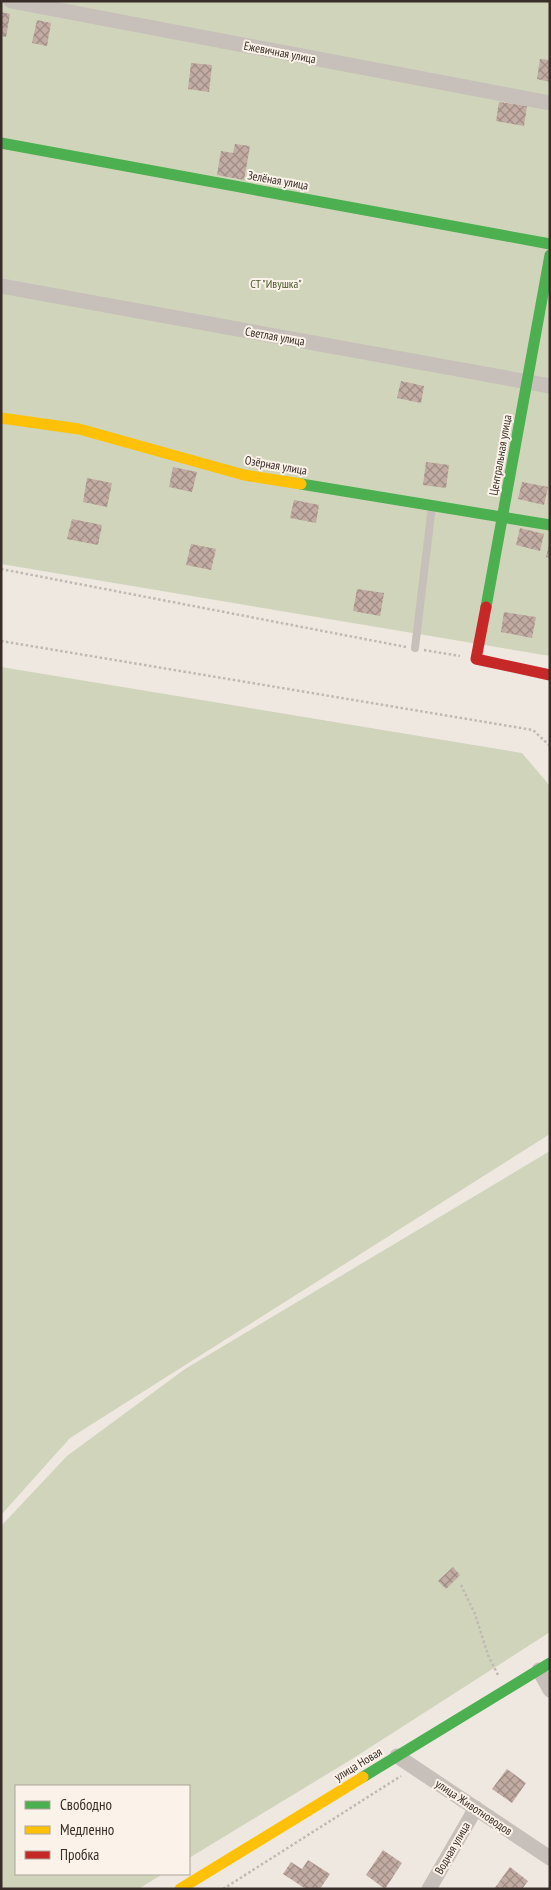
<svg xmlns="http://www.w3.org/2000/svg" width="551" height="1890" font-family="'PT Sans Narrow',sans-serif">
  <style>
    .green { fill: #d0d4ba }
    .building { fill: url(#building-cross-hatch) }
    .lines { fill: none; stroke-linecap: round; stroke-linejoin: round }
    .path { stroke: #c0b9b3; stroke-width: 2.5; stroke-dasharray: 2.5 2.5; stroke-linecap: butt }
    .lane { stroke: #c7c0ba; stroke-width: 8 }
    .street { stroke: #c7c0ba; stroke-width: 15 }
    .fast { stroke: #4caf50; stroke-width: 11 }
    .slow { stroke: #ffc107; stroke-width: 11 }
    .jam { stroke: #c62828; stroke-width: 11 }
    .labels { text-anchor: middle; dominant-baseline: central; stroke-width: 4; stroke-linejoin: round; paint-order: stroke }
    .street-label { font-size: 12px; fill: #382d28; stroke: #fbf2e9 }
    .park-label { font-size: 12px; fill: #48582b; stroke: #fbf2e9 }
  </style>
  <defs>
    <pattern id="building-cross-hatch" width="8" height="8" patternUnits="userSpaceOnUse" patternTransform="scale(1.25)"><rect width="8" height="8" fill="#c2aba2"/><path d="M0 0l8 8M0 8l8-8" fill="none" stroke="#9f8c84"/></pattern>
  </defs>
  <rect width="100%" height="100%" fill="#eee8e1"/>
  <path class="green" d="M1,1H550V656L1,564Z
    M1,667L522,753L550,786V1134L70,1438L1,1515Z
    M550,1151V1632L352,1759L189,1858V1786H16V1874H163L138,1889H1V1526L67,1456L185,1369Z"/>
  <path class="building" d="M1,12L10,14L6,37L1,36Z
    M37,20L51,23L47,46L32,43Z
    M540,59L550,60V82L537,79Z
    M191,63L212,65L209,92L188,89Z
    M499,102L527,106L524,126L496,121Z
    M235,144L250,146L244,180L217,175L221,151L233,153Z
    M401,381L424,386L421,403L397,398Z
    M426,462L449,465L446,488L423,485Z
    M173,467L197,472L192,492L169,487Z
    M87,478L112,483L107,507L83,502Z
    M522,482L548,487L544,505L518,499Z
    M294,500L319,505L316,523L290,518Z
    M72,519L102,525L98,545L67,539Z
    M520,528L544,534L540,551L516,545Z
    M191,544L216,549L211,570L186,565Z
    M549,545H550V558L546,557Z
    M357,589L384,593L380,616L353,611Z
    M504,612L536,617L532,638L501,632Z
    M453,1567L460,1575L446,1589L438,1581Z
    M507,1769L526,1783L512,1803L492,1789Z
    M383,1850L402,1863L385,1889L366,1875Z
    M308,1860L330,1874L320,1889H306L283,1874L291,1862L302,1869Z
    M510,1867L528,1881L522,1889H494Z"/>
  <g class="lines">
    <path class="path" d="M1,569L406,647
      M1,641L533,730L550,746
      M424,650L460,656
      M461,1585L475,1614L488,1655L498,1675
      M223,1889L401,1776"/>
    <path class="lane" d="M415,648L432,506"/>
    <path class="street" d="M11,1L550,103
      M1,286L550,386
      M539,1670L550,1690
      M397,1756L550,1858
      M429,1889L476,1808"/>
    <path class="fast" d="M1,143L550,244
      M301,484L550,525
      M486,607L550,255
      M363,1777L550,1663"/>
    <path class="slow" d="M1,418L79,429L244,475L301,484
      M180,1889L363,1777"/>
    <path class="jam" d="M486,607L476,659L550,675"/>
  </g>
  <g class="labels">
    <g class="street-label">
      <text transform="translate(280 52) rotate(11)">Ежевичная улица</text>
      <text transform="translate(278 180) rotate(10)">Зелёная улица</text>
      <text transform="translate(275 336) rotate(10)">Светлая улица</text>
      <text transform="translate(500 455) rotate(-80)">Центральная улица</text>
      <text transform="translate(276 465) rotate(10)">Озёрная улица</text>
      <text transform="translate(358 1764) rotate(-31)">улица Новая</text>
      <text transform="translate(474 1807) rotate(34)">улица Животноводов</text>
      <text transform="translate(452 1848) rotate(-60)">Водная улица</text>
    </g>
    <g class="park-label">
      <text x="276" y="283">СТ "Ивушка"</text>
    </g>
  </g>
  <rect width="551" height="1890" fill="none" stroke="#382d28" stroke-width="5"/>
  <rect x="15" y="1785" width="175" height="90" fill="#fbf2e9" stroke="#ada39c"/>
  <rect x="25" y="1801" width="25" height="8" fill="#4caf50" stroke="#ada39c"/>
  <text x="60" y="1810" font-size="15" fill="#382d28">Свободно</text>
  <rect x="25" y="1826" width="25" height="8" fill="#ffc107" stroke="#ada39c"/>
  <text x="60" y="1835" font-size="15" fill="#382d28">Медленно</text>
  <rect x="25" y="1851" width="25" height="8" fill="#c62828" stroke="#ada39c"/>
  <text x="60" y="1860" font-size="15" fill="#382d28">Пробка</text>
</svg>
